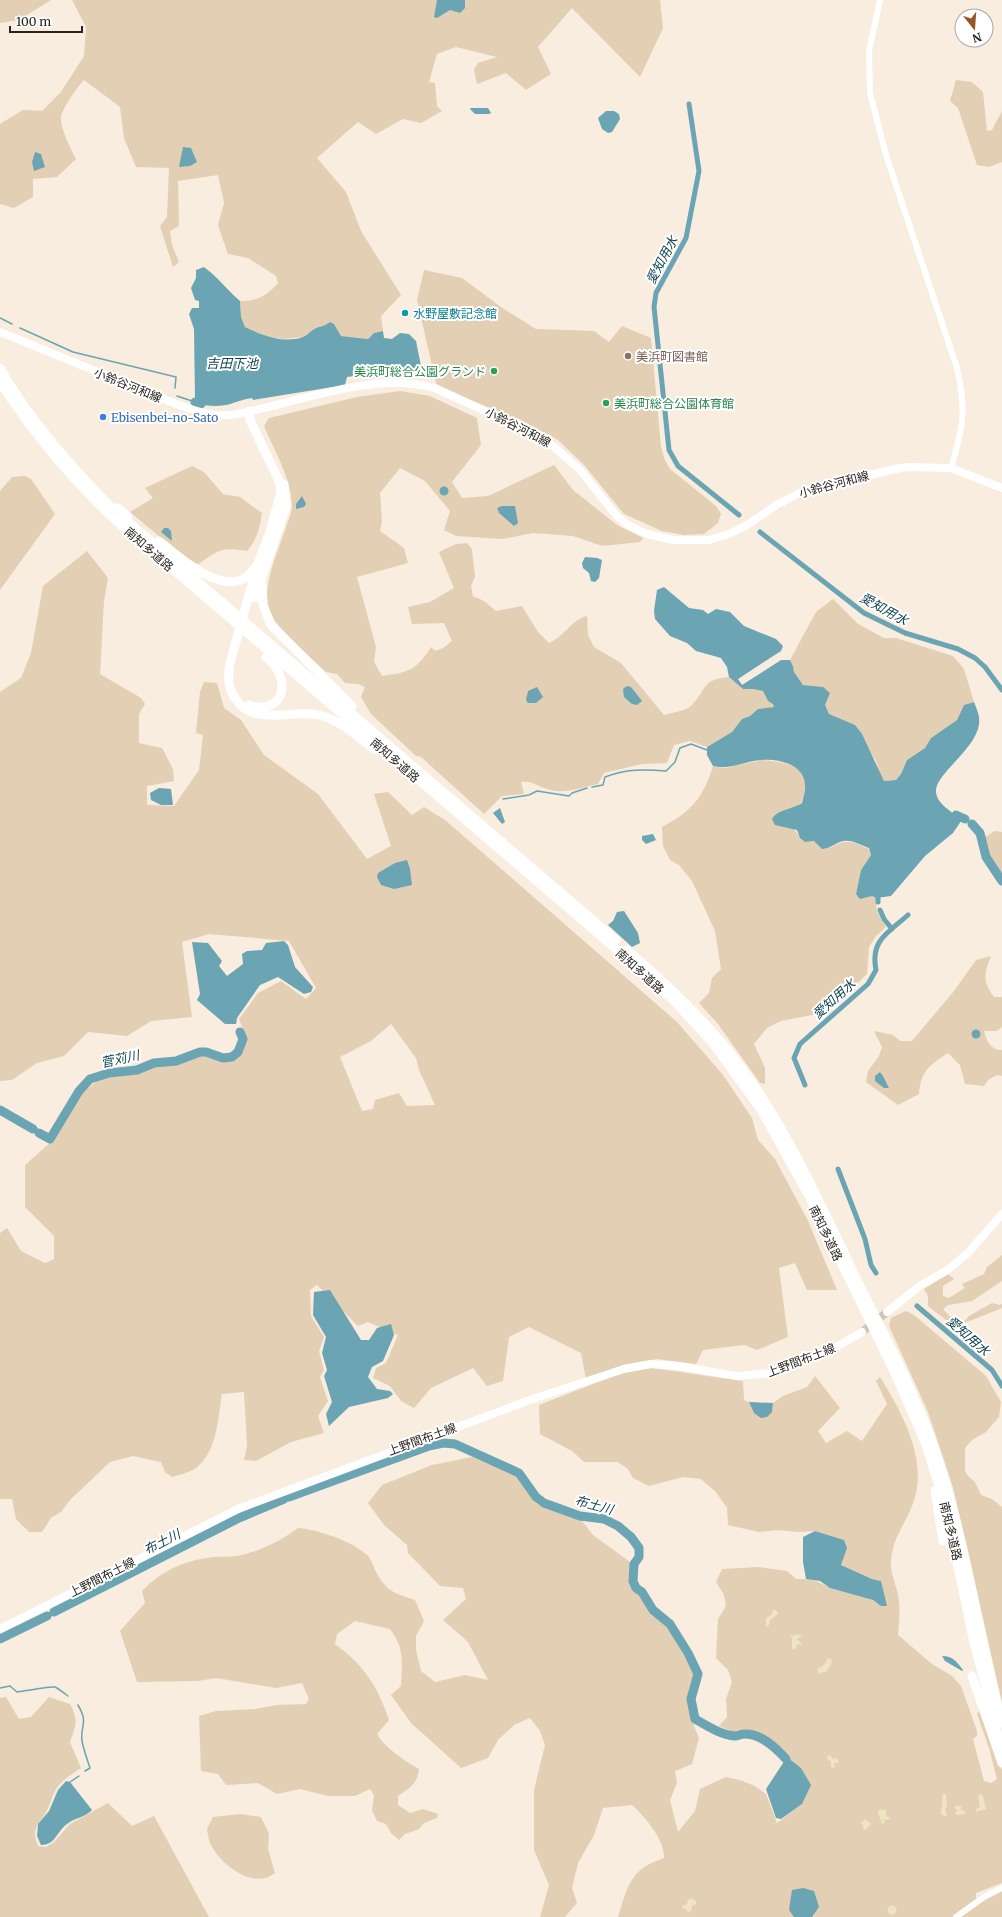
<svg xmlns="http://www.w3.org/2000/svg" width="1002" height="1917" font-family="Merriweather,'Noto Sans JP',serif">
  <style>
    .green { fill: #e3cfb3; fill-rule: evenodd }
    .sand { fill: #efe5c0 }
    .water { fill: #6ba4b3 }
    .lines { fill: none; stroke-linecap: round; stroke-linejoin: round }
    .stream { stroke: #6ba4b3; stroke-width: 1.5 }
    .canal { stroke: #6ba4b3; stroke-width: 5 }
    .river { stroke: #6ba4b3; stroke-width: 9 }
    .major-tunnel { stroke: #cec5b9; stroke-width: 8; stroke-dasharray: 8 4; stroke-linecap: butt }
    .minor { stroke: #fff; stroke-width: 6 }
    .major { stroke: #fff; stroke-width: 8 }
    .highway { stroke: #fff; stroke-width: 9 }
    .culture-dot { fill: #0f9aa8; stroke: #fff; stroke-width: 1.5 }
    .education-dot { fill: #8d6e63; stroke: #fff; stroke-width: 1.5 }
    .leisure-dot { fill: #2e9e5b; stroke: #fff; stroke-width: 1.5 }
    .shop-dot { fill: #3f7fe0; stroke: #fff; stroke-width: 1.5 }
    .labels { text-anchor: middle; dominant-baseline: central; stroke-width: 4; stroke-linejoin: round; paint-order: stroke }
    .culture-label { font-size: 12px; fill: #0d838f; stroke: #fff; text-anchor: start }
    .education-label { font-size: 12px; fill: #785e54; stroke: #fff; text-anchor: start }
    .leisure-label { font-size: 12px; fill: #27864d; stroke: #fff; text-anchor: end }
    .street-label { font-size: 12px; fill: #28241f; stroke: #fff }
    .shop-label { font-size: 12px; fill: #366cbe; stroke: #fff; text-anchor: start }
    .water-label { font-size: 13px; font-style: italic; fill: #0a3f4b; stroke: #fff }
  </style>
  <rect width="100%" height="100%" fill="#f8eddf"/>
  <path class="green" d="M0,0H51L19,20L0,23Z
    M72,0H660L663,28L640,77L572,8L538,47L551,74L526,90L506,73L477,84L474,70L478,63L497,57L456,47L437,54L429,82L435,83L437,106L442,111L421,123L403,119L376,134L358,122L317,158L346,192L361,231L401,295L381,316L383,331L374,333L368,339L341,336L334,324L315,328L303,337L283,339L260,335L245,327L241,317L240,301C257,301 267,296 278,283L276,276L248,258L228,254L218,225L224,203L218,175L178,181L179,226L170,231L172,245L179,262L173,267L160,226L167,217L169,168L136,167L124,138L120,107L84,80C77,87 63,107 61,117C60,128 71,149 76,159L57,177L33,179V197L14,208L0,204V124L23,110L42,111L61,92L84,56L86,27Z
    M956,80L972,82L983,92L987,131L992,130L1002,111V162L989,167L977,165L958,108L950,101Z
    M424,270L462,278L501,307L536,329L594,331L609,342L622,326L651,338L661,447L665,460L670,469L716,506L721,514L718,523L704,534L684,535L662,531L624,514L584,465L558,440L521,420L437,387L417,300Z
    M400,391L430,396L477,418L481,445L452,482L462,498L488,496L554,465L573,490L617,525L643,538L640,542L602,546L573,536L533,533L503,539L456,536L444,530L450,511L425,481L400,468L380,493L382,522L380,531L404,548L408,563L357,577L376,647L374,662L382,676C409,672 416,671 431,647L435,651L443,648L452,641L444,623L412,624L408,607L430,602L454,588L439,552L456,544L467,543L472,549L475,577L471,586L473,596L484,601L496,611L522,606L538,632L549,643C564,637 572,619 587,616L588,635L594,647L621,663L664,715C671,713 685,711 691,706C707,690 701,679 729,677L743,689H753L763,691L768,701L773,703L774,707L758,709L750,716L742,719L732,732L707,747L690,741L674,745L667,763L642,764L604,773L598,784C583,787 566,794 551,790C540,788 533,780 521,782L524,794L502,796L484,814L421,757L416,756L371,714L361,697L365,687L358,684L345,683L337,674L326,672C312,658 277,630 270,612C260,588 279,550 286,527C288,520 292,513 292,506C291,478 275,452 264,426L269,418L357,397Z
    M192,466L204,472L223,494L240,497L262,513C260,527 257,540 247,551C222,547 219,549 199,564L190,562L130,512L153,498L145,488Z
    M25,476L31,479L55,514L0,590V491L12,477Z
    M87,551L108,578L104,601L100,674L141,698L145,704L139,714V743L162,748L173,769L174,781L147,786V805L174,806L199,770L203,735L196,733L200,692L204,682L217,683L224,708L241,720L264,755L318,794L367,859L391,846L374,794L388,792L412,815L424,807L445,820L677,1022L723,1075L752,1118L758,1140L775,1159L808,1221L837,1290H807L795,1263L779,1268L788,1337L757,1350L744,1345L703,1350L696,1364L657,1359L623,1365L586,1379L581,1353L529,1327L509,1337L503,1381L487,1386L473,1368L431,1388L414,1408L401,1401L390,1386L373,1378L376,1368L386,1363L398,1335L368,1322L358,1326L317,1285L310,1290L311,1316L324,1337L319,1351L324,1370L320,1377L328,1401L318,1416L324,1433L291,1442L256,1461L244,1460L247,1446L244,1392L222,1394C217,1421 218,1453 193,1470C187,1473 178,1475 172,1477L165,1472L161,1462L133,1456L110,1462L70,1500L61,1512L51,1518L42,1532H29L16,1519L12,1499H0V1233L7,1228L21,1251L45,1263L54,1259V1236L25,1207V1165L52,1141L80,1094L101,1078L138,1073L155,1067L177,1064L201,1055L223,1060L234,1059L247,1039L239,1019L258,993L281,981L306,999L316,988L289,941L209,934L182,942L192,1017L151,1021L127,1036L88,1032L64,1056L37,1063L12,1080L0,1081V692L21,678L31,653L43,586ZM391,1024L416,1058L419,1070L435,1105L407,1106L399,1093L375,1100L373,1109L362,1111L340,1057L371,1041Z
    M833,599L858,624L884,638H896L953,656L964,669L974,702L964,705L957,720L931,738L925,748L907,760L901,774L896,780L884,781C879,775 879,768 876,761C874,757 871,754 869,750C858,724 854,725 829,714L824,705L827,699L823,687L803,685L794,672L793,666L790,660L816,612Z
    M762,760C778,761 805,764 806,785C806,791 803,798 801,803L791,810L781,811C788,820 797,835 805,842L814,841L830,848C847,838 851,841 869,849L871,855L861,870L856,894L872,896L876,898L877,912L886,927L876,936L869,947L867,974L833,1007L812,1015L781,1021L767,1028L754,1044L765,1068V1084L760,1083L718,1024L699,1003L709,993L712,978L721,969L715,931L692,881L679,865L670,860L663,846L662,827C692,811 703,798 713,766L725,768Z
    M995,831L1002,832V876L987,855L985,837Z
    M991,956C984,974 982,980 994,997H1002V1027L997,1031H984C987,1041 990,1050 1002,1050V1076L997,1075L988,1080L984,1086L965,1084L960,1065L948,1053C929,1066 921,1070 919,1094L898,1105L866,1082L868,1071L879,1056L882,1047L874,1031L893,1035L900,1041H912L954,991L976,960Z
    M1002,1255V1281L972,1301L948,1305L943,1309L952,1319H955L951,1324L928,1306V1296L924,1289L948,1274L954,1279L943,1286V1296L949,1298L965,1288L962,1284L984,1274L987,1267Z
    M992,1303L999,1305L1002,1304V1308L962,1324L969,1316Z
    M906,1311L914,1315L986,1376L1001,1402L999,1417L986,1432L972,1440L965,1448V1471L968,1476L975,1482L981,1495L992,1499L1002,1507V1702L953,1487L928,1412L889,1326L891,1318Z
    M652,1368L743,1381L744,1400L749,1402L754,1413L772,1412L773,1403L783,1396L807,1387L815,1376L840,1408L818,1431L826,1443L847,1431L862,1441L887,1404L876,1381L880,1377C903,1414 930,1463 912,1506C904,1526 892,1539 891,1562C890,1575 898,1588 899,1601C900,1612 899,1624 898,1635L932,1664L952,1676L961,1686L977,1731V1736L973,1739L984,1781L991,1783L997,1779L989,1748L977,1714L980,1710L1002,1770V1883L976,1893V1899L1002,1891V1917H618C628,1886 630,1869 664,1858C665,1840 645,1817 632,1805L603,1808L594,1835L578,1863L572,1888L577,1903L565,1917H540L549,1885L534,1850V1790L545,1745L540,1731L530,1718L514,1725L498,1740L488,1758L461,1768L411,1723L391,1695L401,1686C402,1662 405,1649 390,1629L355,1621L337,1634L335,1644C364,1665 378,1687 389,1720L377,1734C385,1748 405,1761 419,1769C418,1783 409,1789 398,1796V1805L410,1813L423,1809L438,1814L437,1818L424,1823L419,1829L405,1834L399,1840L391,1833L386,1824L377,1821L372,1810L374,1795L370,1789L355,1796H328L300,1789L277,1794L258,1783L226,1785L218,1774L201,1771L199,1716L216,1711L255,1709L277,1705L306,1704L309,1699L302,1683L276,1688L216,1678L198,1681L137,1682L120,1631L145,1603L142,1591C160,1572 181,1562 206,1558C216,1556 227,1557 237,1556C258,1552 281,1541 298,1528C319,1530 349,1540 366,1554C370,1557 373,1565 375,1570C386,1591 393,1593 415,1600L424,1621L416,1636V1650L421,1671L435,1682L465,1675L488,1680L468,1642L443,1620L466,1599L463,1588L440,1586L408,1553L407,1545L384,1525L368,1503L382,1485L432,1465L472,1457L516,1475L537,1504L551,1510L579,1517L593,1535L630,1562L631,1581L649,1610L669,1627L694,1675L688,1698L691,1719L699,1738L692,1764L675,1771L677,1783L670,1800L678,1832L695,1811L700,1789L726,1777L740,1780L755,1786L766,1794L777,1823L802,1804L801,1768L787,1757L771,1739L745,1730L733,1732L719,1726L727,1717L726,1699L732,1682L728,1670L716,1658L718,1619L726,1606L724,1595L716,1582L722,1569L759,1567L787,1571L796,1579C817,1578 819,1584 837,1590C848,1593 861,1595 872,1600C878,1603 880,1606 886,1606L881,1581L872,1579L841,1565L846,1548L844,1540L815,1531L798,1532L778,1530L759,1532L728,1525L727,1508L716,1492L701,1479L683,1477L649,1486L633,1478L628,1469L618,1462H584L572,1451L540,1434L539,1405L624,1372Z
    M6,1697L19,1719L31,1717L49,1697L70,1704C79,1721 76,1725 70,1742L81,1768C71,1775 60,1781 55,1791C51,1798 50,1806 46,1812C38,1825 31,1828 38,1846L46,1847L54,1842L70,1824L108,1803L132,1826L154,1816L209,1917H0V1698Z
    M240,1814L261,1817L269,1834L268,1849L275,1873C254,1890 223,1866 212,1847C209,1842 208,1835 207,1829L213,1817Z"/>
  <path class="sand" d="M773,1610H776L778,1614L770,1620L769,1625L766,1627V1618L771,1615Z
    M797,1634L802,1636L796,1640L801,1642L802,1645L798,1644L795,1649H792V1639L790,1635L794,1636Z
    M828,1658L831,1659L832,1662L827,1671L819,1674L817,1669L824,1665Z
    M828,1755L831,1756L833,1759L836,1758L838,1760V1763H834L835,1768L831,1767V1761L827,1759Z
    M943,1794H946L947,1807L945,1809L947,1816H944L941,1814Z
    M981,1794L983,1796L986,1809L976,1812V1809L980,1807L978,1796Z
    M955,1806H961V1810L965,1811L966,1814L956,1815L955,1813L957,1811L954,1807Z
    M879,1810H886V1816L890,1818L888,1820L884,1819L885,1823L882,1824L878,1813Z
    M865,1819L871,1824L864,1831L863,1825L861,1823Z
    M692,1898L696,1901V1904L692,1906L691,1911L688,1913L686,1909H683L682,1906L687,1904L688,1900Z
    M887.5 1910a4.5 4.5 0 1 1 9 0a4.5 4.5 0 1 1-9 0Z"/>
  <path class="water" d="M437,0H465V8L460,13L450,10L437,18L434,17Z
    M471,108H488L491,113L489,114H475L470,109Z
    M606,111H614L619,114L620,119L612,132L608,133L602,129L598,118Z
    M183,147L191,148L197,162L190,166L179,167Z
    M35,152L41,154L45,167L34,171L32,162Z
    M204,267C218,277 227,290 240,301L241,317L245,327C261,335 284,344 303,337C308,335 311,330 316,328C322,326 325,326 330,322L334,324L341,336L368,339L374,333L383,331L384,338L392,339L400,333L409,334L416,341L422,371L417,377H392L388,372L374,367L368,374L347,377L345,385L253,400L252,398C244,399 240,401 233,403C223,407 210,406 200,405L201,402L195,399L194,329L189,314L192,308H199V301L195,300L191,288L196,278V270Z
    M439.5 491a4.5 4.5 0 1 1 9 0a4.5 4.5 0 1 1-9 0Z
    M302,496L306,504L304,507L296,509V504Z
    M502,506H515L518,523L514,526L499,513L497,508Z
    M164,528H168L171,531L172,541L161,532Z
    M585,557L597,558L602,560L599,578L595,582L591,581L589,573L583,568L582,563Z
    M664,587L689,608L703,610L708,614L716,609L730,612L744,626L776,639L783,646L781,651L738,679L742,685L781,660H790L793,666L794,672L803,685L823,687L830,693L825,705L829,714L855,725L862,734L884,781L896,780L901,774L907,760L925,748L931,738L957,720L964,705L974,702C976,707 978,712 979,717C983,746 934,773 936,792C937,805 953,811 961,821L953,833L925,856L891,896L876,898L872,896L860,899L856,894L861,870L871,855L869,848C860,845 850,838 840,842C833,845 830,848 822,849L814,841L805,842L800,838L797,830L775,825L772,819C778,809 791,810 802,803C803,798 806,791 805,785C805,765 778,758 762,760C744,761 732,770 713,766L707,755V747L732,732L742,719L750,716L758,709L774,707L773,704L768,701L763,691L753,689H743L729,677L727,667L721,658L696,651L687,643L670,636L655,619L654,611L657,590Z
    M627,686L631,687L642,701L637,705L632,704L624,697L623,689Z
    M537,687L543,697L536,703H528L526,700L528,691Z
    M159,788L171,789L173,805H161L151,800L150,793Z
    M500,808L505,822L502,824L493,813Z
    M653,834L656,840L646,844L642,840V836Z
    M407,860L410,869L412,885L394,889L381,885L377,877L378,873L395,863Z
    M624,911L638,933L640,943L632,947L608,925L613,921L617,912Z
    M284,941L288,945L295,967L313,987L311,992L304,994L278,977L260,985L237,1018L236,1024H225L197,1000L200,994L192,942L208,943L222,961L219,966L227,976L243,964L242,954L247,951L262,950L266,943Z
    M971.5 1034a4.5 4.5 0 1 1 9 0a4.5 4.5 0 1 1-9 0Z
    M880,1072L883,1076L889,1088H884L875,1081V1076Z
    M330,1290L361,1340H369L377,1328L391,1324L394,1335L383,1361L372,1367L368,1377L377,1389L390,1391L393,1394L388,1398L349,1407L329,1426L326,1414L332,1402L324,1376L327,1370L322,1353L326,1337L313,1315L314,1292Z
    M749,1402L773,1403L772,1412L767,1417L761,1418L754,1413Z
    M815,1531L844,1540L847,1548L841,1565L872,1579L881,1581L887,1606H881L873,1600L830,1588L820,1581L806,1579L803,1562V1537Z
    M942,1656C953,1656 957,1662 963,1670L962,1671L945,1661Z
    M787,1757L801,1768L811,1785L802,1804L781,1819L776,1818L766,1789Z
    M66,1781L70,1782L92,1810C86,1817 74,1818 67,1824C56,1832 56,1845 41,1845L37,1836L38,1824L49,1811L58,1790Z
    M803,1888L814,1891L819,1907L812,1917H794L789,1910L792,1890Z"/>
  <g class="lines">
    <path class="stream" d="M0,318L12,324
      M20,328L73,352L176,377L175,388
      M177,396L195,402
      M592,787L603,785L605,777C626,769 644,769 666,771L675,762L680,748L691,744L707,750
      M503,799L529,795L537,791L569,796L572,793L587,788
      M0,1688L10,1686L17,1692C24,1691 50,1686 55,1687C59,1689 64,1693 68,1696
      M78,1705C89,1724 80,1724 82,1741C84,1751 87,1759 90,1768L85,1771
      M70,1782L79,1776"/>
    <path class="canal" d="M689,104L699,171L686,238L656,293L654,307L669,450L678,466L739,515
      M760,532L864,613L905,633L958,649L975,658L985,667L1002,690
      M878,898V902
      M880,910L884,919L892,929
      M805,1085L794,1058L800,1044L868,984L876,970C870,940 888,933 908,915
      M838,1169L865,1239L871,1265L876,1273
      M917,1306L992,1370L1002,1386"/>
    <path class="river" d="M195,402L201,404
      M956,815L965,819
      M972,824L980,833L986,857L1002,881
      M0,1110L33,1129
      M39,1133L50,1139L79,1091L90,1079L109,1073L137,1070L154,1063L176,1061L200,1052H206L223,1058L232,1057L238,1052L243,1039L240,1032
      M289,1497L429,1446L443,1443L455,1444L519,1473L536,1497L544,1503L580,1516L604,1519L618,1526L631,1537L639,1548V1557L634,1564L633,1581L636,1588L642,1592L653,1610L670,1624L688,1653L698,1674L691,1699L695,1719C707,1726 721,1735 735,1736C738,1736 741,1734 744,1734C761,1733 776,1748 786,1759
      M54,1612L239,1518L284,1499
      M0,1639L47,1616"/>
    <path class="major-tunnel" d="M862,1332L887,1312"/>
    <path class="minor" d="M880,0L869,51L870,93L886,155L957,368C967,412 963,427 951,468
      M956,1917L984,1897L1002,1888"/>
    <path class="major" d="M0,332L171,402C185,407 199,413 215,415C233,417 255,410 272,406C325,393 381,374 435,388L544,438L580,470L616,515L628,525L647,534L673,540H709L729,534L747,525L778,504L804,491L895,469L908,467L951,468L1002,488
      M887,1312L921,1285L946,1271L968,1253L1002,1214
      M0,1629L238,1509L530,1400L624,1369L651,1364L678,1366L737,1376L772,1373L831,1350L862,1332"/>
    <path class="highway" d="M0,368C29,419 68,463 109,505
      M0,382C32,432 69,476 112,517L629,960L675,1002L712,1042L760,1108L809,1196L892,1367L925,1442L945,1505L973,1638L1002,1750
      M249,411L250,420L279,481L281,492L270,532L257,566L230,663C228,676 227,686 235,698C254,729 295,707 323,716C342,722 358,737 374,749
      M111,508H118L128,517
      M120,515L616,940
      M159,541C178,556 217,592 243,579C248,577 252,571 256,567
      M262,584L263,605L271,625L352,706
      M255,598L286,507L284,484
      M249,705C274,714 290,694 278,671C275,665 271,661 266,657
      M627,950C666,983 704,1019 735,1059C788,1127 822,1209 860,1286C888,1343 920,1401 939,1462C967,1547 979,1636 1002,1723
      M935,1491L943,1541
      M972,1676L1002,1763"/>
  </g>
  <circle class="culture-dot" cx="405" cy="313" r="4"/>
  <circle class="education-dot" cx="628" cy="356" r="4"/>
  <g class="leisure-dot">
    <circle cx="494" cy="371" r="4"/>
    <circle cx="606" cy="403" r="4"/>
  </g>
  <circle class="shop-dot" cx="103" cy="417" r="4"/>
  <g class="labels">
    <g class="culture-label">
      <text x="413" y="313">水野屋敷記念館</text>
    </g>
    <g class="education-label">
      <text x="636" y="356">美浜町図書館</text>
    </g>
    <g class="leisure-label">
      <text x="486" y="371">美浜町総合公園グランド</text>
      <text x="614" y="403" text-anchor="start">美浜町総合公園体育館</text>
    </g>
    <g class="street-label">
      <text transform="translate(128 385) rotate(22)">小鈴谷河和線</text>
      <text transform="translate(518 427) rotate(27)">小鈴谷河和線</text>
      <text transform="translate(834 484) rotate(-15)">小鈴谷河和線</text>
      <text transform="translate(149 549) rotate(41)">南知多道路</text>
      <text transform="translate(395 760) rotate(41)">南知多道路</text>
      <text transform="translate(640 971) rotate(42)">南知多道路</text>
      <text transform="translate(826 1233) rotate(64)">南知多道路</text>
      <text transform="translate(801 1360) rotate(-21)">上野間布土線</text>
      <text transform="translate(422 1439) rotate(-20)">上野間布土線</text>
      <text transform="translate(951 1531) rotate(77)">南知多道路</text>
      <text transform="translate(102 1577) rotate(-27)">上野間布土線</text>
    </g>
    <g class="shop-label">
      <text x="111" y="417">Ebisenbei-no-Sato</text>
    </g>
    <g class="water-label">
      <text transform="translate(662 260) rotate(-62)">愛知用水</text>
      <text x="232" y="363">吉田下池</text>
      <text transform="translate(884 609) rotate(29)">愛知用水</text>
      <text transform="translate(834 999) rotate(-42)">愛知用水</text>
      <text transform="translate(120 1059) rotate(-12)">菅苅川</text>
      <text transform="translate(968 1336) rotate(41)">愛知用水</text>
      <text transform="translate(594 1505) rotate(15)">布土川</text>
      <text transform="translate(162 1542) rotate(-27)">布土川</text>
    </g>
  </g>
  <g transform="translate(974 28) rotate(163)"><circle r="19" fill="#ffffff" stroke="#a9a7a5"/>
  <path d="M0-3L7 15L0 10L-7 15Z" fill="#985624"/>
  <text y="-6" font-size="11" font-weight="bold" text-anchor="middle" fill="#28241f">N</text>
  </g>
  <path d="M10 26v6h72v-6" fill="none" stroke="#28241f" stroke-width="2"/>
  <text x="16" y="26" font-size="12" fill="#28241f" stroke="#ffffff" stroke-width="3" paint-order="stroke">100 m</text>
</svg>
